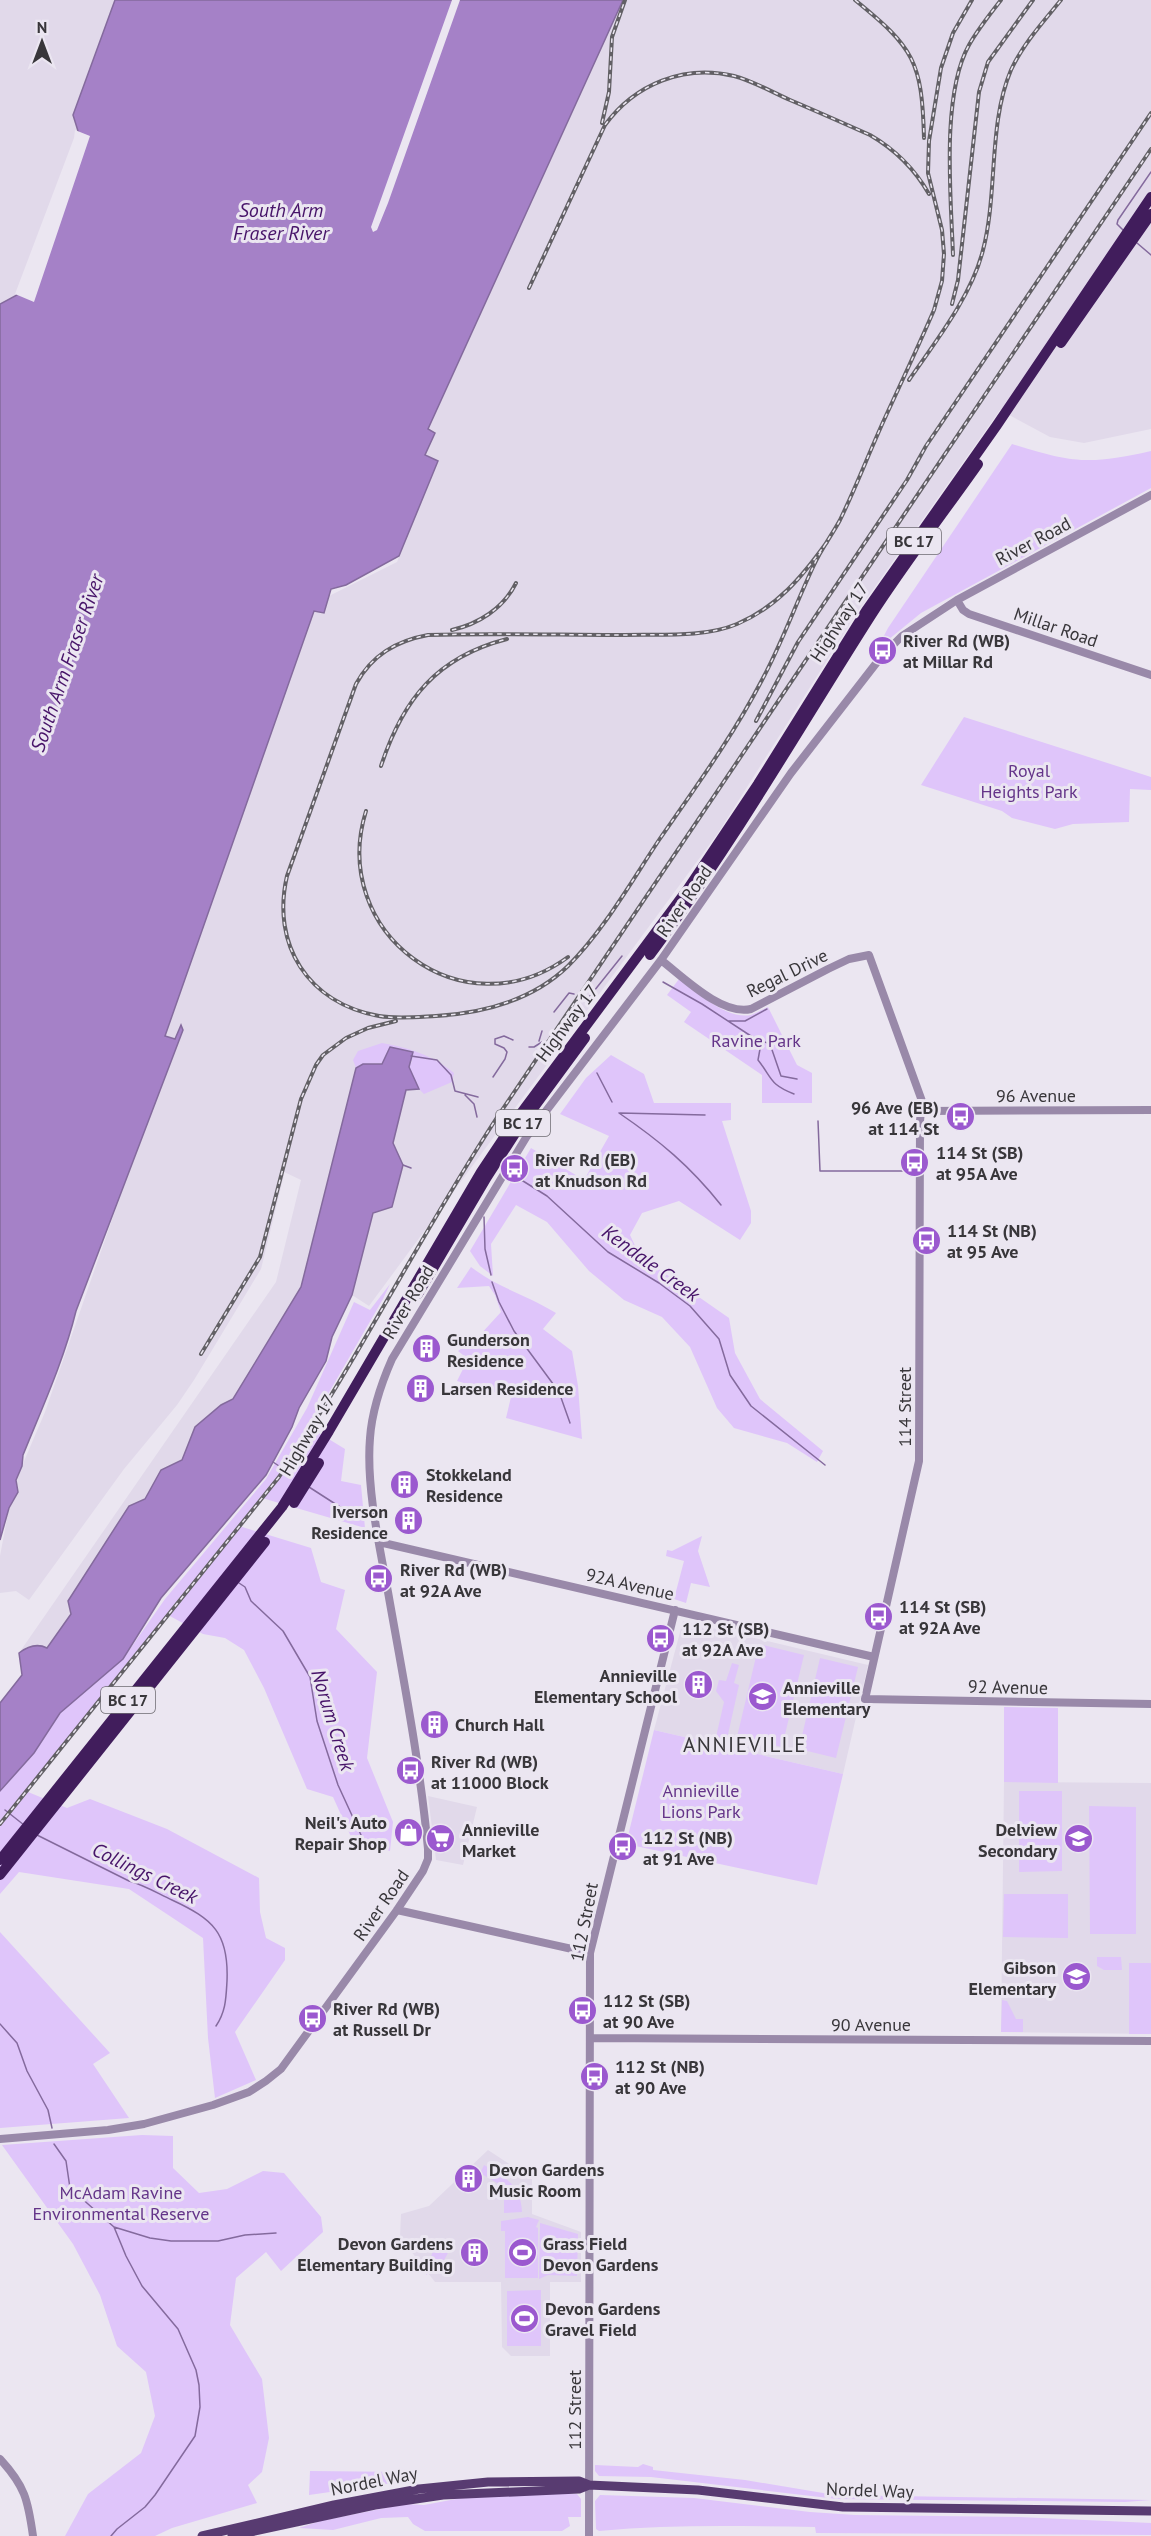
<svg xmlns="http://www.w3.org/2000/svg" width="1151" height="2536" font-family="'PT Sans',sans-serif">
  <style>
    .built { fill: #e1d9ea }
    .green { fill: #dfc5fa }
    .water { fill: #a581c7; stroke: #846a9d; stroke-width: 1.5 }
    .pier { fill: #ebe6f1 }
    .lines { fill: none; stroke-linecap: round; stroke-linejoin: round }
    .stream { stroke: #846a9d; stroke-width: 1.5 }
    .minor { stroke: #9989a9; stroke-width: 8 }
    .major { stroke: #583b71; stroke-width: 9 }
    .highway { stroke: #411d5c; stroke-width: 10 }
    .rail-casing { stroke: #626065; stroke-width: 4 }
    .rail { stroke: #ebe6f1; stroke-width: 1.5; stroke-dasharray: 4.5; stroke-linecap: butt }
    .labels { text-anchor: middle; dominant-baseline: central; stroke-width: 6; stroke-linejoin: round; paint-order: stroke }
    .shield { fill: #ebe6f1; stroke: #6e6b71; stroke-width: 1.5 }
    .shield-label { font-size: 16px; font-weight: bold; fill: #38363a }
    .street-label { font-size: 18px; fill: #38363a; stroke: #ebe6f1 }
    .poi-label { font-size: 18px; font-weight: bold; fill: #38363a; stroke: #ebe6f1; text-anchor: start }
    .park-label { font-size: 18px; fill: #643489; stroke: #ebe6f1 }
    .water-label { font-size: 20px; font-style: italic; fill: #471469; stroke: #ebe6f1 }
    .quarter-label { font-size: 21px; letter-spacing: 1.5px; fill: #38363a; stroke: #ebe6f1 }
  </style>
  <rect width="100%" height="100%" fill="#ebe6f1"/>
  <path class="built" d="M0,0H115L73,115L78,131L34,302L14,298L0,304Z
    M623,0H1151V429L1084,443L1050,437L1000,410L860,608L718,833L369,1306L352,1295L373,1213L403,1165L393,1143L406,1090L418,1089L390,1047L382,1064H363L356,1068L301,1287L233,1399L221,1405L195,1427L182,1460L161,1470L145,1499L129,1506L68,1601L71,1614L46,1649L27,1647L19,1653L276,1282L301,1180L282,1171L281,1173L284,1175L261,1269L194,1380L177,1405L124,1469L29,1600L16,1591L0,1593V1556L9,1508L18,1492L16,1480L45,1412L175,1039L165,1036L314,610L324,613L329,596L397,562L400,554L397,553L437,461L425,455L435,433L428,430Z
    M683,1621L868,1665L843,1774L654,1730Z
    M1004,1782L1151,1783V2034L1001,2032Z
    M428,1796L477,1807L463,1865L436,1860Z
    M488,2150L532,2179V2214L581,2232V2282H550V2356H511L502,2347L501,2282H435L400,2237L401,2214L429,2206Z"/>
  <path class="green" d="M1012,444C1073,463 1089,465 1151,451V488L921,613L877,649L888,628Z
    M964,717L1151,777V790L1130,789L1129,822L1073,824L1055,829L1012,818L1002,811L921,785Z
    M679,979C698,992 726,1020 751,1015C757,1013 763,1009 768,1007L797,1065L812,1073V1103H762V1075L684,1022L691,1012L667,995Z
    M382,1043C410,1048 432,1055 454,1073L452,1082L424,1094L419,1089L409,1067L412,1061L363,1064L356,1068L353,1060L358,1051Z
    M611,1055L644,1074L654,1103H731V1120L722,1121L751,1211V1223L740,1240L679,1201L642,1213L630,1235L640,1256L729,1318L735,1353L760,1399L823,1451L817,1462L787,1443L734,1428L717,1408L690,1347L662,1317L624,1300L589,1271L547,1222L516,1205L491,1244L493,1276L480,1266L470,1251L531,1148L584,1180L609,1136L560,1114L586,1078Z
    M471,1267C498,1288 527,1295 556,1313L543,1329L572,1351L578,1386L582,1439L506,1418L511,1397L457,1381L468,1359L458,1351L479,1336L501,1312L495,1295L489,1286L457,1288Z
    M390,1284L383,1299L309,1427L345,1449L341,1481L361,1485L365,1528L262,1498L239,1526L311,1548L321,1582L345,1590L336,1629L377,1672L367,1758L393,1822L390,1851L352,1839L333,1797L307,1789L264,1688L244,1650L225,1638L203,1634L168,1615L28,1792L67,1808L90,1799L167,1829L259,1878L260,1912L266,1938L285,1948V1960L235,2032L256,2080L215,2098L208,2038L203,1938L129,1889L19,1872L0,1894V1791L34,1753L60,1713L123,1659L165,1599L266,1479L307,1408L354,1302L370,1310Z
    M702,1536L698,1551L710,1587L691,1583L686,1603L674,1599L684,1561L666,1556L667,1550L672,1551Z
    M759,1644L804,1655L782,1747L737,1737Z
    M820,1658L858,1667L836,1758L799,1749Z
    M732,1663L739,1665L734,1683L739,1685L727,1739L716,1737L724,1702L716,1691L719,1680L726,1681Z
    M1004,1707L1058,1708V1783L1004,1782Z
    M654,1730L843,1774L817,1885L626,1844Z
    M1019,1791H1062V1871L1019,1872Z
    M1089,1806L1136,1807V1934H1090Z
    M1004,1894H1068V1938L1003,1937Z
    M0,1932L110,2053L93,2064L129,2118L0,2128Z
    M1097,1957H1121L1122,1970H1104L1097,1966Z
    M1129,1963H1151V2034H1129Z
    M1002,2000L1007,2001L1016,2019H1023V2032H1001Z
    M142,2135L173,2136V2168L199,2193L227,2189L263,2171L284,2173L321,2217L323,2232L281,2271L266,2252L236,2278L230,2325L262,2379L269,2438L262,2472L248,2485L257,2503L172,2528L155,2536H65L88,2494L141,2453L155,2416L146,2372L117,2346L100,2295L73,2244L2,2145Z
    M484,2165C505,2177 521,2185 522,2212L504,2213V2200L512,2199L499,2184L480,2173Z
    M528,2217L539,2220L536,2227L538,2228V2278H505V2231H501V2221Z
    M540,2223L578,2234L577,2276L548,2275L539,2279Z
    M435,2243L450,2246C447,2260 439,2267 426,2275Z
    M541,2290V2346H507V2291Z
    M643,2464L653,2467V2470L745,2480L835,2495L1151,2500L1125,2502L837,2499L651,2477L599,2476L595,2471V2465L638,2467Z
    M310,2471L406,2472L407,2481L309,2495Z
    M535,2494H577L581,2499V2517H568L570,2526L562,2531H425L413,2524L408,2517L381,2518L333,2530L299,2528L320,2521L405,2504L424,2505L472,2496Z
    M600,2495L694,2498L810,2512L855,2515L1019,2517L1151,2523V2535L816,2533L815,2527C743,2526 671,2524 599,2531L596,2529L595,2501Z"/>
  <path class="water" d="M115,0H623L428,429L435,433L425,455L438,461L399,556L346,585L331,589L324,613L314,611L165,1036L175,1039L181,1025L183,1030L76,1311C64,1360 42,1408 23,1455L22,1466L16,1480L18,1492L9,1508L0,1540V304L17,295L77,139L78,131L73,115Z
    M390,1047L413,1052L409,1067L419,1089L406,1090L393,1143L403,1165L392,1207L373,1213L352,1295L332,1337L326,1361L299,1408L292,1427L266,1475L161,1598L123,1659L60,1713L34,1753L0,1791V1703L22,1675L19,1653C28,1646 37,1643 47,1648L71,1614L68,1601L129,1506L145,1499L161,1470L182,1460L195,1427L221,1405L233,1399L301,1287L356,1068L363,1064H382Z"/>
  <path class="pier" d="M452,0H460L388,203L377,230L373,232L371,227Z
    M75,130L90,136L34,302L15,294L74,138Z"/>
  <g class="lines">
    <path class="stream" d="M1123,230L1117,224L1118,220L1151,172
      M1137,243L1151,255
      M663,982L702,1004L754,1038L770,1044L781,1076L797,1079
      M586,1001L622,956
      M554,1012L569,993L574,994
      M728,1021H745L767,1009
      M754,1039L760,1049L758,1060C773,1079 769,1084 794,1094
      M539,1041L542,1031
      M529,1047H534L542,1042
      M411,1056L437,1060L451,1075L455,1091L478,1097
      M597,1073L612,1102
      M493,1077L505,1059L507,1052L504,1048L495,1044V1039L504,1036L513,1040
      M465,1095L474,1104L477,1117
      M619,1113C660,1141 690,1166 721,1205
      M620,1113L705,1115
      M818,1121L820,1171H903
      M403,1165L411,1168
      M515,1176L547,1196L608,1252L659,1283L690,1306L719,1339L730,1375L751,1406L825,1465
      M484,1217L485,1249L491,1275
      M492,1282L499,1302L514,1331L559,1392L570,1423
      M273,1462L279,1466
      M309,1487L354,1516
      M239,1583L245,1587L251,1601L283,1631L310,1677L317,1721L338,1785L361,1835
      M5,1810L24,1825
      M37,1835L129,1881C144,1885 157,1893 172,1900C213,1919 229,1933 227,1981C226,1998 226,2011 216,2026
      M0,2024L17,2043L27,2071L48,2110L52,2128
      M54,2144L66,2161L70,2188L114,2227L126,2256L142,2286L178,2329L196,2370L199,2385L200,2407L195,2436L155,2495L145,2507L117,2529L111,2536
      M114,2227L150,2238L171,2241H218L245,2235L276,2233"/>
    <path class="minor" d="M957,600L963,610L969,614L1151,675
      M661,960C683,977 722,1016 751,1009L828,969L849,959L869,955L922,1101L920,1121L919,1461L865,1699L1151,1704
      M921,1111L1151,1110
      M379,1542L874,1657
      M397,1910L590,1953
      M591,2038L1151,2041
      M0,2139L108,2130L144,2124L213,2105L249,2092L266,2081L281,2069L397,1910L423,1871L428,1859V1849C420,1763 403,1677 388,1592C379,1544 366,1486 370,1438C372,1410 381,1384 392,1359L527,1136L661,960L791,773L881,657L902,636L957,600L1151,495
      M0,2459C25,2486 28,2500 33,2536
      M589,2536L590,1953L675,1610"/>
    <path class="major" d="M202,2536L334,2505L419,2489L488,2482L579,2481L589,2485L698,2490L843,2507L1151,2511
      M232,2536L375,2505L443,2495L579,2489L589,2485"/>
    <path class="highway" d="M1061,343L1151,214
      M650,955C731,847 798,730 870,617C904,564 942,515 978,464
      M418,1294L487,1177L518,1129L585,1038
      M294,1503L319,1463
      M0,1860L282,1507L329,1431L481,1172L513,1124L687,890L758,784L866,611L997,425L1151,197
      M0,1875L265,1542"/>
    <defs>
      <path id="rail" d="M855,0C914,48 922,61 924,138
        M602,123L609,92L612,37L625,0
        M953,255C951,198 941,95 969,45C978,29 990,14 1001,0
        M529,288L605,125C635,84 684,64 734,76C753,81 772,92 790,100C816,111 843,123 870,135C896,150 914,168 929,194
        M952,304L958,280L979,92L988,62L1033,0
        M909,380C936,341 972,295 983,250C998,193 988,124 1011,70C1023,44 1043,22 1061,0
        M827,542C802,577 777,607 737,624C704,638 659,634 624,635C559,635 493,633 428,635C396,641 372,655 356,684L287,876C271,945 308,1003 379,1016C397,1019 417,1017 436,1016C483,1013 533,1000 568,966C604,930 631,882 659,840C695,788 733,736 762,680C782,643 796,603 814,565C821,549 832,535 840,520C856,487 869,453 884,420C901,383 918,347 934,310L942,281L944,254L942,230L928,173L929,141L941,68L953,33L972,0
        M452,630C478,624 503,609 516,583
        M756,721L798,642L907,480L926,446L1151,113
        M381,766C403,699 437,657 507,639
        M366,811C328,933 463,1034 568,957
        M201,1354L260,1257L301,1099L316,1065L323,1055L346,1038L368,1028L396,1021
        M0,1824L279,1477C357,1361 420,1236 496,1119L1151,149"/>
    </defs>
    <use href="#rail" class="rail-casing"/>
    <use href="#rail" class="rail"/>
  </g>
  <defs>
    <symbol id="bus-disc" viewBox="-11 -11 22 22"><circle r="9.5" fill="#9b59cf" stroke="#ebe6f1"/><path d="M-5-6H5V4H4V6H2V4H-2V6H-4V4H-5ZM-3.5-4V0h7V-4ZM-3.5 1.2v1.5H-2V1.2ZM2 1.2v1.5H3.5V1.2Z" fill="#fff"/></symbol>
    <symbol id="building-disc" viewBox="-11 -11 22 22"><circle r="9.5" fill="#9b59cf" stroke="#ebe6f1"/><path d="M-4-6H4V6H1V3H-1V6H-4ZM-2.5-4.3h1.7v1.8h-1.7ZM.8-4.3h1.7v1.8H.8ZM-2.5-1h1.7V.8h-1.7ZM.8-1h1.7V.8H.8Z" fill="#fff"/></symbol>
    <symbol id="school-disc" viewBox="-11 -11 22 22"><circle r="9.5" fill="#9b59cf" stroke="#ebe6f1"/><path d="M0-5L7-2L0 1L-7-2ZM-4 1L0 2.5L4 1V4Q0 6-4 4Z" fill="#fff"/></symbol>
    <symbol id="shop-disc" viewBox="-11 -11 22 22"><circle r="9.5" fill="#9b59cf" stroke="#ebe6f1"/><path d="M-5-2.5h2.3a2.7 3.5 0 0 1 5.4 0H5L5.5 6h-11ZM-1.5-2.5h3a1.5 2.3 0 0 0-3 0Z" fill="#fff"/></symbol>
    <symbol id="supermarket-disc" viewBox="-11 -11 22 22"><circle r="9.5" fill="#9b59cf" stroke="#ebe6f1"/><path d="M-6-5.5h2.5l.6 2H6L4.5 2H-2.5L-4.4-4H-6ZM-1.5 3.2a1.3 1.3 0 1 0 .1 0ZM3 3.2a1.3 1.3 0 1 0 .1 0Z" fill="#fff"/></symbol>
    <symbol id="stadium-disc" viewBox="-11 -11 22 22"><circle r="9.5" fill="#9b59cf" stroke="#ebe6f1"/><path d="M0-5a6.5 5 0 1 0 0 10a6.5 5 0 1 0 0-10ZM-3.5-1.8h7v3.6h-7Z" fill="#fff"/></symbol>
  </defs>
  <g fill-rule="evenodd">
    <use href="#bus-disc" x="866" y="634" width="33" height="33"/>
    <use href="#bus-disc" x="944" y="1100" width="33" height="33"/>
    <use href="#bus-disc" x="898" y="1146" width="33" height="33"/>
    <use href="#bus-disc" x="498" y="1152" width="33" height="33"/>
    <use href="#bus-disc" x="910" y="1224" width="33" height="33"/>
    <use href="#building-disc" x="410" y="1332" width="33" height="33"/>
    <use href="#building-disc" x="404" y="1372" width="33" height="33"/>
    <use href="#building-disc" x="388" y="1468" width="33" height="33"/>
    <use href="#building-disc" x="392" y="1504" width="33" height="33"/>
    <use href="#bus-disc" x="362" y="1562" width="33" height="33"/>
    <use href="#bus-disc" x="862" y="1600" width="33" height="33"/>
    <use href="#bus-disc" x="644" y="1622" width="33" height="33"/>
    <use href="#building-disc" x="682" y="1668" width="33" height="33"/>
    <use href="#school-disc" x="746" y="1680" width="33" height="33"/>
    <use href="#building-disc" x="418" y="1708" width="33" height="33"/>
    <use href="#bus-disc" x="394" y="1754" width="33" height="33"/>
    <use href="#shop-disc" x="392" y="1816" width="33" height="33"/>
    <use href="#supermarket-disc" x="424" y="1822" width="33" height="33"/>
    <use href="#school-disc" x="1062" y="1822" width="33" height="33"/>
    <use href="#bus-disc" x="606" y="1830" width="33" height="33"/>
    <use href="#school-disc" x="1060" y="1960" width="33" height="33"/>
    <use href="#bus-disc" x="566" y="1994" width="33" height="33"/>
    <use href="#bus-disc" x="296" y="2002" width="33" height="33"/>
    <use href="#bus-disc" x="578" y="2060" width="33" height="33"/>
    <use href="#building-disc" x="452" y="2162" width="33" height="33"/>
    <use href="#building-disc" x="458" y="2236" width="33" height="33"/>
    <use href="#stadium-disc" x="506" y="2236" width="33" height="33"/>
    <use href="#stadium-disc" x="508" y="2302" width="33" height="33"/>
  </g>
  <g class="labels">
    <g class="shield">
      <rect x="887" y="528" width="54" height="26" rx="4.5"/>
      <rect x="496" y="1110" width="54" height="26" rx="4.5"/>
      <rect x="101" y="1687" width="54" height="26" rx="4.5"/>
    </g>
    <g class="shield-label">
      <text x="914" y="541">BC 17</text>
      <text x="523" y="1123">BC 17</text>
      <text x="128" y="1700">BC 17</text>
    </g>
    <g class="street-label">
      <text transform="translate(1033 541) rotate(-28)">River Road</text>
      <text transform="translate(839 622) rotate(-57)">Highway 17</text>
      <text transform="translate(1056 627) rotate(19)">Millar Road</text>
      <text transform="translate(684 901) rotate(-55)">River Road</text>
      <text transform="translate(787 973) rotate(-26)">Regal Drive</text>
      <text transform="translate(567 1023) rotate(-53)">Highway 17</text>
      <text x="1036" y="1095">96 Avenue</text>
      <text transform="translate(408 1302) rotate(-59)">River Road</text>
      <text transform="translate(904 1407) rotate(-90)">114 Street</text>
      <text transform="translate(307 1435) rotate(-59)">Highway 17</text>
      <text transform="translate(630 1584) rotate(13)">92A Avenue</text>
      <text transform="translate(1008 1687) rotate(1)">92 Avenue</text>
      <text transform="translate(381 1905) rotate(-55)">River Road</text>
      <text transform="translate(584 1922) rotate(-79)">112 Street</text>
      <text x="871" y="2024">90 Avenue</text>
      <text transform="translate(574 2410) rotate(-90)">112 Street</text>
      <text transform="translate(374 2481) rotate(-11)">Nordel Way</text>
      <text transform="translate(870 2490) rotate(2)">Nordel Way</text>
    </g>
    <g class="poi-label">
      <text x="903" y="640">River Rd (WB)<tspan x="903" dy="21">at Millar Rd</tspan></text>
      <text x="939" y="1107" text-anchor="end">96 Ave (EB)<tspan x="939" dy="21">at 114 St</tspan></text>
      <text x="936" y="1152">114 St (SB)<tspan x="936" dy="21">at 95A Ave</tspan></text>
      <text x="535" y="1159">River Rd (EB)<tspan x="535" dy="21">at Knudson Rd</tspan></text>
      <text x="947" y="1230">114 St (NB)<tspan x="947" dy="21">at 95 Ave</tspan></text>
      <text x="447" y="1339">Gunderson<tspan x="447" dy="21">Residence</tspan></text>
      <text x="441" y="1388">Larsen Residence</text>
      <text x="426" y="1474">Stokkeland<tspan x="426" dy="21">Residence</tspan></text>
      <text x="388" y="1511" text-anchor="end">Iverson<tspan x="388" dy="21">Residence</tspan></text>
      <text x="400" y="1569">River Rd (WB)<tspan x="400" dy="21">at 92A Ave</tspan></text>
      <text x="899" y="1606">114 St (SB)<tspan x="899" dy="21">at 92A Ave</tspan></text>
      <text x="682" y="1628">112 St (SB)<tspan x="682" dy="21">at 92A Ave</tspan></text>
      <text x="677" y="1675" text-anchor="end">Annieville<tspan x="677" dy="21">Elementary School</tspan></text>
      <text x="783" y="1687">Annieville<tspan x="783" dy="21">Elementary</tspan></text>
      <text x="455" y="1724">Church Hall</text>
      <text x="431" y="1761">River Rd (WB)<tspan x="431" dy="21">at 11000 Block</tspan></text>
      <text x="387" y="1822" text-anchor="end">Neil's Auto<tspan x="387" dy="21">Repair Shop</tspan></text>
      <text x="462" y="1829">Annieville<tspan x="462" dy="21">Market</tspan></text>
      <text x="1057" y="1829" text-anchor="end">Delview<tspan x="1057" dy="21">Secondary</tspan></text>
      <text x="643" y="1837">112 St (NB)<tspan x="643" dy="21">at 91 Ave</tspan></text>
      <text x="1056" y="1967" text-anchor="end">Gibson<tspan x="1056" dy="21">Elementary</tspan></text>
      <text x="603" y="2000">112 St (SB)<tspan x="603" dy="21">at 90 Ave</tspan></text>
      <text x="333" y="2008">River Rd (WB)<tspan x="333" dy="21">at Russell Dr</tspan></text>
      <text x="615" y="2066">112 St (NB)<tspan x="615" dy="21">at 90 Ave</tspan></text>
      <text x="489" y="2169">Devon Gardens<tspan x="489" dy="21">Music Room</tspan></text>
      <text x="453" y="2243" text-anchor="end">Devon Gardens<tspan x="453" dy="21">Elementary Building</tspan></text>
      <text x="543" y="2243">Grass Field<tspan x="543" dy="21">Devon Gardens</tspan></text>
      <text x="545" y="2308">Devon Gardens<tspan x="545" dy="21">Gravel Field</tspan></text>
    </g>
    <g class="park-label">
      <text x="1029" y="770">Royal<tspan x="1029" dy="21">Heights Park</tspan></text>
      <text x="756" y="1040">Ravine Park</text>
      <text x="701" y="1790">Annieville<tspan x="701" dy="21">Lions Park</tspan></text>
      <text x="121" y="2192">McAdam Ravine<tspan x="121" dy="21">Environmental Reserve</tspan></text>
    </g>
    <g class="water-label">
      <text x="281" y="210">South Arm<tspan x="281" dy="23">Fraser River</tspan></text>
      <text transform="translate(67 663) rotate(-71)">South Arm Fraser River</text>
      <text transform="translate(651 1263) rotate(36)">Kendale Creek</text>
      <text transform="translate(333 1720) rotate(73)">Norum Creek</text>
      <text transform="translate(145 1873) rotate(26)">Collings Creek</text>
    </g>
    <g class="quarter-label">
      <text x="745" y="1744">ANNIEVILLE</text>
    </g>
  </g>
  <g transform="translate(42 42)" stroke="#ebe6f1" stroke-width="4.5" paint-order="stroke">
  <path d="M0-4.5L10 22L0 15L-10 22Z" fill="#38363a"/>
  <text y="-9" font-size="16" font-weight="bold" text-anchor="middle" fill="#38363a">N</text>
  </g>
</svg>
